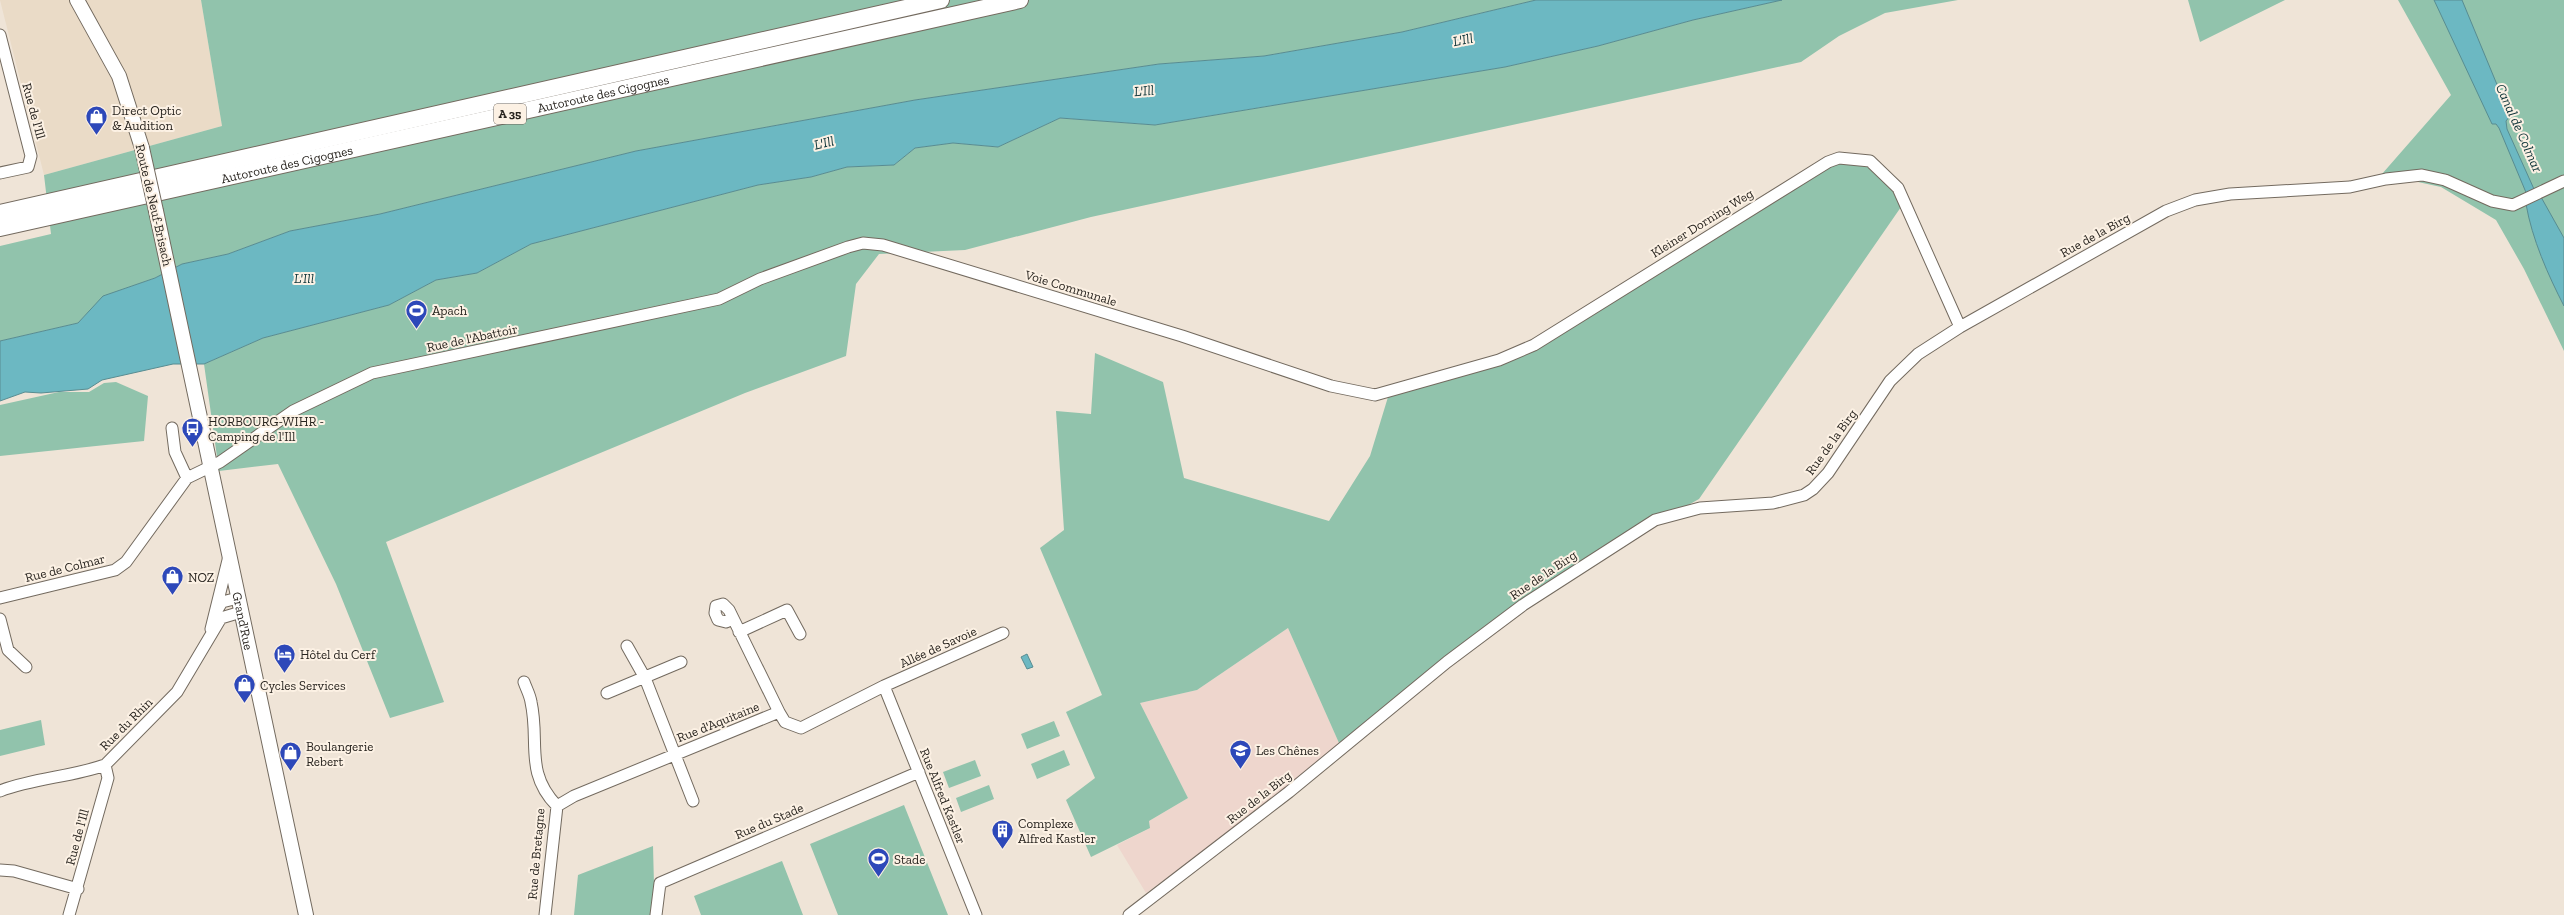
<svg xmlns="http://www.w3.org/2000/svg" width="2564" height="915" font-family="'Zilla Slab',serif">
  <style>
    .built { fill: #eadbc7 }
    .education { fill: #eed6cd }
    .green { fill: #91c3ac }
    .water { fill: #6cb8c2; stroke: #588c91 }
    .lines { fill: none; stroke-linecap: round; stroke-linejoin: round }
    .minor-casing { stroke: #736a5f; stroke-width: 13 }
    .major-casing { stroke: #736a5f; stroke-width: 16 }
    .highway-casing { stroke: #736a5f; stroke-width: 18 }
    .minor { stroke: #fff; stroke-width: 11 }
    .major { stroke: #fff; stroke-width: 14 }
    .highway { stroke: #fff; stroke-width: 16 }
    .major-bridge-casing { stroke: #736a5f; stroke-width: 16; stroke-linecap: butt }
    .major-bridge { stroke: #fff; stroke-width: 14 }
    .labels { text-anchor: middle; dominant-baseline: central; stroke-width: 4; stroke-linejoin: round; paint-order: stroke }
    .shield { fill: #fcf1e4; stroke: #68625a; stroke-width: 1 }
    .shield-label { font-size: 12px; font-weight: bold; fill: #28241f }
    .street-label { font-size: 13px; fill: #28241f; stroke: #fcf1e4 }
    .poi-label { font-size: 13px; fill: #28241f; stroke: #fcf1e4; text-anchor: start }
    .water-label { font-size: 14px; font-style: italic; fill: #0c3237; stroke: #fcf1e4 }
  </style>
  <rect width="100%" height="100%" fill="#efe4d7"/>
  <path class="built" d="M0,0H201L222,126L44,175Z"/>
  <path class="education" d="M1288,628L1339,743L1261,809L1146,893L1117,845L1150,828L1149,821L1188,798L1140,703L1197,690Z"/>
  <path class="green" d="M201,0H1536L1402,32L1264,56L1159,64L915,100L636,151L380,214L290,231L228,254L182,264L155,278L104,296L78,323L0,341V246L51,234L44,175L222,126Z
    M1782,0H1958L1885,13L1839,36L1801,62L1091,217L965,250L879,254L856,284L846,356L745,393L386,542L444,702L390,718L336,584L278,464L219,471L204,364L263,338L389,305L436,280L477,273L531,244L758,185L811,177L847,167L894,165L915,148L953,143L998,147L1060,118L1155,125L1505,67L1598,46L1693,20Z
    M2188,0H2285L2200,42Z
    M2398,0H2564V351L2524,269L2496,220L2441,187L2418,182H2375L2451,95Z
    M1879,161L1901,207L1699,499L1551,582L1339,743L1288,628L1197,690L1140,703L1188,798L1149,821L1150,828L1091,857L1066,800L1095,778L1066,712L1102,695L1040,548L1064,530L1056,411L1091,414L1095,353L1163,382L1184,478L1329,521L1370,456L1388,397L1537,340L1831,162Z
    M116,382L148,396L144,441L0,456V405L59,392H89L104,383Z
    M41,720L45,745L0,756V730Z
    M1054,721L1060,736L1027,749L1021,734Z
    M1064,750L1070,765L1037,779L1031,764Z
    M975,760L981,776L949,788L943,772Z
    M989,785L994,799L961,812L956,798Z
    M904,805L948,915H838L810,844Z
    M653,846L654,885L650,915H574L578,875Z
    M782,861L803,915H701L694,896Z"/>
  <path class="water" d="M1536,0H1782L1693,20L1598,46L1505,67L1155,125L1060,118L998,147L953,143L915,148L894,165L847,167L811,177L758,185L531,244L477,273L436,280L389,305L263,338L204,364H173L102,380L88,389L41,393L25,392L0,401V341L78,323L103,296L155,278L182,264L228,254L290,231L380,214L636,151L915,100L1159,64L1264,56L1402,32Z
    M2434,0H2462L2510,116L2506,121L2507,129L2538,198L2541,197L2564,238V306C2548,275 2532,239 2526,204L2530,202L2499,128L2496,124H2492Z
    M1027,654L1033,667L1027,669L1021,657Z"/>
  <g class="lines">
    <defs>
      <path id="minor" d="M0,35L31,156L28,167L0,173
        M172,428L175,452L187,478
        M0,598L115,570L126,562L187,478L220,462L293,411L372,373L719,299L760,279L848,247L863,243L883,245L1182,336L1331,386L1375,395L1499,360L1534,345L1828,162L1839,158L1870,161L1898,188L1960,327
        M216,612L222,602L238,598
        M0,619L8,650L26,667
        M733,619L726,622L718,620L715,613L716,606L723,604L729,610L779,712
        M211,629L229,556
        M739,632L787,610L800,634
        M627,646L645,678L693,801
        M524,682C526,688 530,695 531,702C540,742 524,772 557,806L545,915
        M884,686L976,915
        M607,693L681,662
        M0,791C34,778 71,777 105,765L177,692L221,618L241,612
        M557,806L574,796L779,712L785,722L801,728L884,686L1003,633
        M0,870L14,871L78,889
        M69,915L108,778L105,765
        M656,915L660,883L919,772
        M1129,915L1289,792L1447,662L1523,605L1655,520L1700,508L1773,503L1804,495L1813,489L1828,473L1890,381L1918,354L1960,327L2166,211L2195,200L2230,194L2350,187L2386,179L2422,175L2445,180L2492,201L2513,205L2564,181"/>
      <g id="major">
        <path d="M77,0L119,76L142,148"/>
        <path id="s1" d="M156,211L306,915"/>
      </g>
      <g id="highway">
        <path d="M0,213L941,0"/>
        <path id="s2" d="M0,228L1020,0"/>
      </g>
    </defs>
    <use href="#minor" class="minor-casing"/>
    <use href="#major" class="major-casing"/>
    <use href="#highway" class="highway-casing"/>
    <use href="#minor" class="minor"/>
    <use href="#major" class="major"/>
    <use href="#highway" class="highway"/>
    <defs>
      <path id="major-bridge" d="M142,148L156,211"/>
    </defs>
    <use href="#major-bridge" class="major-bridge-casing"/>
    <use href="#major-bridge" class="major-bridge"/>
  </g>
  <defs>
    <symbol id="shop-pin" viewBox="-11 -11 22 30"><path d="M0 17L-7.5 6A9.5 9.5 0 1 1 7.5 6Z" fill="#2d48b9" stroke="#fcf1e4"/><path d="M-5-2.5h2.3a2.7 3.5 0 0 1 5.4 0H5L5.5 6h-11ZM-1.5-2.5h3a1.5 2.3 0 0 0-3 0Z" fill="#fff"/></symbol>
    <symbol id="stadium-pin" viewBox="-11 -11 22 30"><path d="M0 17L-7.5 6A9.5 9.5 0 1 1 7.5 6Z" fill="#2d48b9" stroke="#fcf1e4"/><path d="M0-5a6.5 5 0 1 0 0 10a6.5 5 0 1 0 0-10ZM-3.5-1.8h7v3.6h-7Z" fill="#fff"/></symbol>
    <symbol id="bus-pin" viewBox="-11 -11 22 30"><path d="M0 17L-7.5 6A9.5 9.5 0 1 1 7.5 6Z" fill="#2d48b9" stroke="#fcf1e4"/><path d="M-5-6H5V4H4V6H2V4H-2V6H-4V4H-5ZM-3.5-4V0h7V-4ZM-3.5 1.2v1.5H-2V1.2ZM2 1.2v1.5H3.5V1.2Z" fill="#fff"/></symbol>
    <symbol id="hotel-pin" viewBox="-11 -11 22 30"><path d="M0 17L-7.5 6A9.5 9.5 0 1 1 7.5 6Z" fill="#2d48b9" stroke="#fcf1e4"/><path d="M-6-4.5h1.5V1H6V5H4.5V3h-9V5H-6ZM-4 0a1.8 1.8 0 1 1 3.6 0ZM.5 0V-2.5h3Q6-2.5 6 0Z" fill="#fff"/></symbol>
    <symbol id="school-pin" viewBox="-11 -11 22 30"><path d="M0 17L-7.5 6A9.5 9.5 0 1 1 7.5 6Z" fill="#2d48b9" stroke="#fcf1e4"/><path d="M0-5L7-2L0 1L-7-2ZM-4 1L0 2.5L4 1V4Q0 6-4 4Z" fill="#fff"/></symbol>
    <symbol id="building-pin" viewBox="-11 -11 22 30"><path d="M0 17L-7.5 6A9.5 9.5 0 1 1 7.5 6Z" fill="#2d48b9" stroke="#fcf1e4"/><path d="M-4-6H4V6H1V3H-1V6H-4ZM-2.5-4.3h1.7v1.8h-1.7ZM.8-4.3h1.7v1.8H.8ZM-2.5-1h1.7V.8h-1.7ZM.8-1h1.7V.8H.8Z" fill="#fff"/></symbol>
  </defs>
  <g fill-rule="evenodd">
    <use href="#shop-pin" x="84" y="104" width="25" height="34"/>
    <use href="#stadium-pin" x="404" y="298" width="25" height="34"/>
    <use href="#bus-pin" x="180" y="416" width="25" height="34"/>
    <use href="#shop-pin" x="160" y="564" width="25" height="34"/>
    <use href="#hotel-pin" x="272" y="642" width="25" height="34"/>
    <use href="#shop-pin" x="232" y="672" width="25" height="34"/>
    <use href="#school-pin" x="1228" y="738" width="25" height="34"/>
    <use href="#shop-pin" x="278" y="740" width="25" height="34"/>
    <use href="#building-pin" x="990" y="818" width="25" height="34"/>
    <use href="#stadium-pin" x="866" y="846" width="25" height="34"/>
  </g>
  <g class="labels">
    <rect class="shield" x="494" y="104" width="32" height="20" rx="3"/>
    <g class="shield-label">
      <text x="510" y="114">A 35</text>
    </g>
    <g class="street-label">
      <text stroke="none"><textPath href="#s2" startOffset="618">Autoroute des Cigognes</textPath></text>
      <text transform="translate(34 111) rotate(75)">Rue de l'Ill</text>
      <text stroke="none"><textPath href="#s2" startOffset="294">Autoroute des Cigognes</textPath></text>
      <text transform="translate(154 205) rotate(77)">Route de Neuf-Brisach</text>
      <text transform="translate(1702 223) rotate(-32)">Kleiner Dorning Weg</text>
      <text transform="translate(2095 235) rotate(-29)">Rue de la Birg</text>
      <text transform="translate(1071 288) rotate(17)">Voie Communale</text>
      <text transform="translate(472 338) rotate(-12)">Rue de l'Abattoir</text>
      <text transform="translate(1831 442) rotate(-54)">Rue de la Birg</text>
      <text transform="translate(65 568) rotate(-14)">Rue de Colmar</text>
      <text transform="translate(1543 575) rotate(-34)">Rue de la Birg</text>
      <text stroke="none"><textPath href="#s1" startOffset="419">Grand'Rue</textPath></text>
      <text transform="translate(938 647) rotate(-24)">Allée de Savoie</text>
      <text transform="translate(718 722) rotate(-22)">Rue d'Aquitaine</text>
      <text transform="translate(126 724) rotate(-45)">Rue du Rhin</text>
      <text transform="translate(943 796) rotate(68)">Rue Alfred Kastler</text>
      <text transform="translate(1259 797) rotate(-38)">Rue de la Birg</text>
      <text transform="translate(769 821) rotate(-23)">Rue du Stade</text>
      <text transform="translate(77 837) rotate(-75)">Rue de l'Ill</text>
      <text transform="translate(536 854) rotate(-85)">Rue de Bretagne</text>
    </g>
    <g class="poi-label">
      <text x="112" y="110">Direct Optic<tspan x="112" dy="15">&amp; Audition</tspan></text>
      <text x="432" y="310">Apach</text>
      <text x="208" y="421">HORBOURG-WIHR -<tspan x="208" dy="15">Camping de l'Ill</tspan></text>
      <text x="188" y="577">NOZ</text>
      <text x="300" y="654">Hôtel du Cerf</text>
      <text x="260" y="685">Cycles Services</text>
      <text x="306" y="746">Boulangerie<tspan x="306" dy="15">Rebert</tspan></text>
      <text x="1256" y="750">Les Chênes</text>
      <text x="1018" y="823">Complexe<tspan x="1018" dy="15">Alfred Kastler</tspan></text>
      <text x="894" y="859">Stade</text>
    </g>
    <g class="water-label">
      <text transform="translate(1463 40) rotate(-11)">L'Ill</text>
      <text transform="translate(1144 91) rotate(-5)">L'Ill</text>
      <text transform="translate(2519 128) rotate(66)">Canal de Colmar</text>
      <text transform="translate(824 143) rotate(-13)">L'Ill</text>
      <text x="304" y="278">L'Ill</text>
    </g>
  </g>
</svg>
